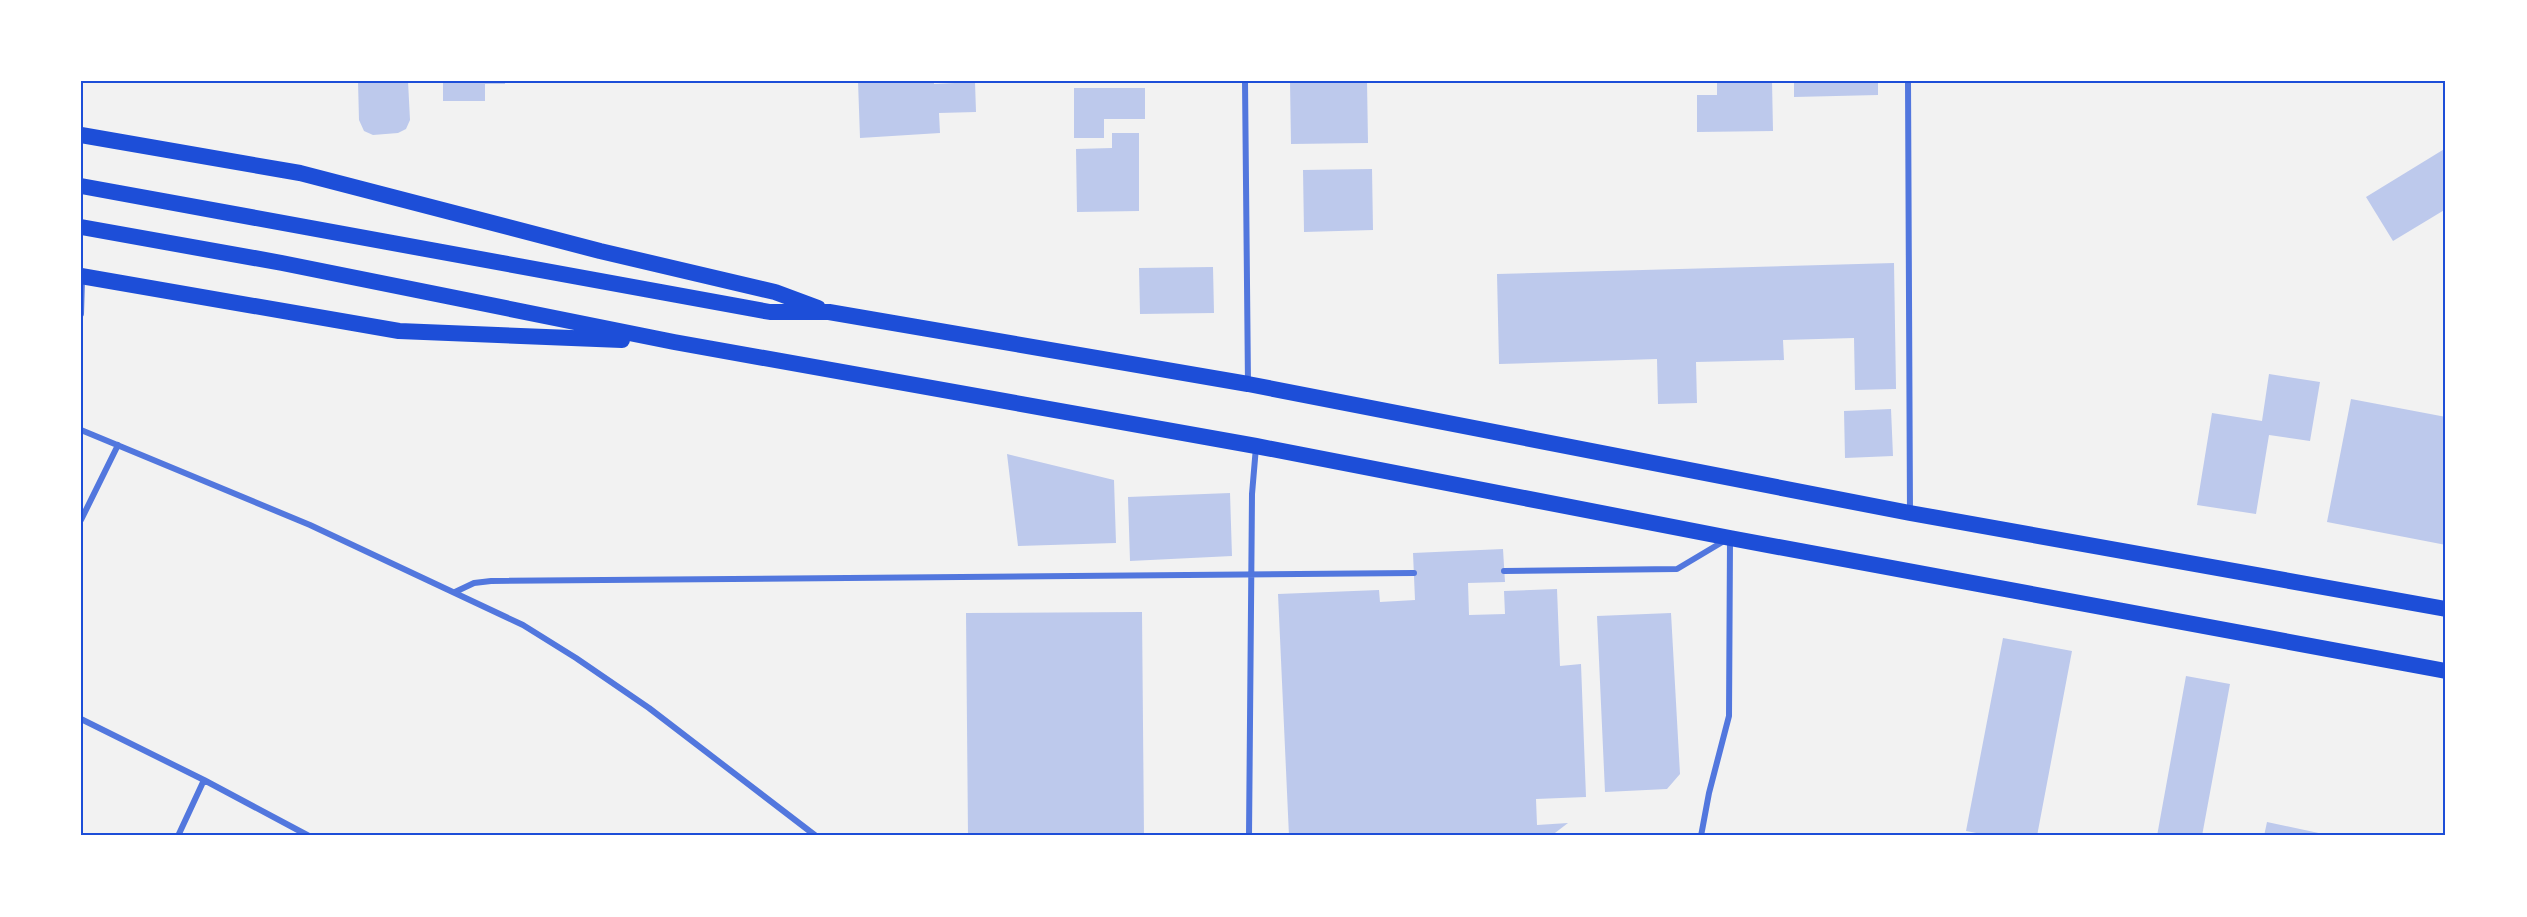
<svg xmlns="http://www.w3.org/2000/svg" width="2527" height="917" font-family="'Roboto Condensed',sans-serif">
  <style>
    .building { fill: #bdc9ec }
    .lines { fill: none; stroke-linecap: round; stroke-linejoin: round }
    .minor { stroke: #5277de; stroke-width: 6 }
    .trunk { stroke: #1d4ed8; stroke-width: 16 }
    .neatline { fill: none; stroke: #1d4ed8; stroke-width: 2 }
  </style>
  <rect width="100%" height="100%" fill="#f2f2f2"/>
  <path class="building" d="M358,81H408L410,120L406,129L398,133L373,135L364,131L359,120Z
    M426,81H505V84H485V101H443V83H426Z
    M858,81H934V84L975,82L976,112L939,113L940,133L860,138Z
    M1290,81H1367L1368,143L1291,144Z
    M1717,81H1772L1773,131L1697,132V95H1717Z
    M1794,81H1878V95L1794,97Z
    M1074,88H1145V119H1104V138H1074Z
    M1112,133H1139V211L1077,212L1076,149L1112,148Z
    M2446,148V209L2393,241L2366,197Z
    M1372,169L1373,230L1304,232L1303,170Z
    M1894,263L1896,389L1855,390L1854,338L1783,340L1784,360L1696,362L1697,403L1658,404L1657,359L1499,364L1497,274Z
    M1213,267L1214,313L1140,314L1139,268Z
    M2269,374L2320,382L2310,441L2269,435L2256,514L2197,505L2212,413L2262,421Z
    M2351,399L2446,417V545L2327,522Z
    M1891,409L1893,456L1845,458L1844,411Z
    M1007,454L1114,480L1116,543L1018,546Z
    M1230,493L1232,556L1130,561L1128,497Z
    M1503,549L1505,582L1468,583L1469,615L1505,614L1504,591L1557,589L1560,666L1581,664L1586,797L1536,799L1537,825L1568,823L1551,836H1289L1278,594L1379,590L1380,602L1415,600L1413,553Z
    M1142,612L1144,836H968L966,613Z
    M1671,613L1680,774L1667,789L1605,792L1597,616Z
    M2003,638L2072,651L2037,836H1992L1966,831Z
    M2186,676L2230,684L2202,836H2157Z
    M2267,822L2328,835V836H2264Z"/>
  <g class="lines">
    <path class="minor" d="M1245,81L1248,384
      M1908,81L1910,513
      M81,314L82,279
      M81,430L310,525L523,625L576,658L649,708L816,836
      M81,520L118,445
      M1504,571L1677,569L1724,541
      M455,592L474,583L491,581L1414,573
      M81,719L204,780L309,836
      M178,836L204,780
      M1249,836L1252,494L1256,447
      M1701,836L1709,793L1729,716L1730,540"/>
    <path class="trunk" d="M81,135L300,173L600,251L775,292L818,308
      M81,186L770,312H829L1248,384L1910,513L2446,609
      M81,227L282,263L674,342L1256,446L1730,538L2446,671
      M81,276L399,331L622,340"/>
  </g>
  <rect width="2527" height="917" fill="none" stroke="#ffffff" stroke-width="165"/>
  <rect x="82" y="82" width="2362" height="752" class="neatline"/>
</svg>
